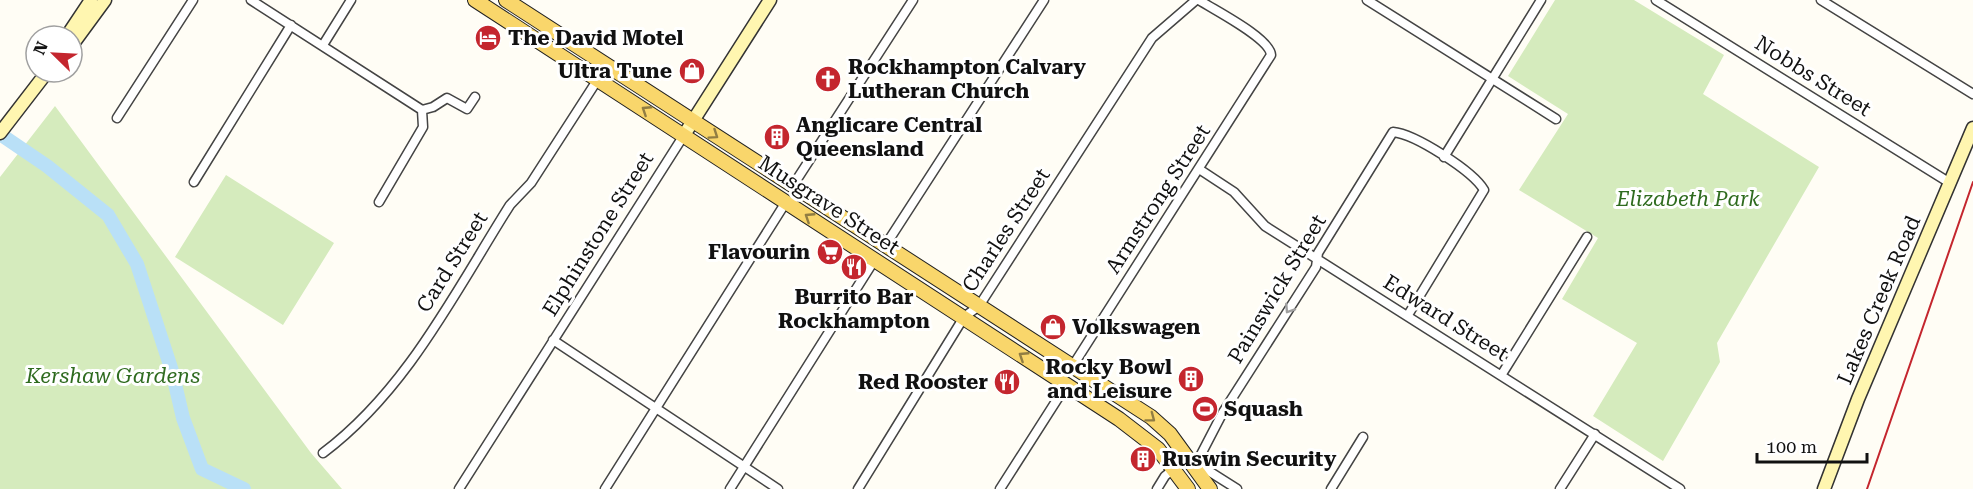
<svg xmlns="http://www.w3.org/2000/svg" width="1973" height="489" font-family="'Roboto Serif',serif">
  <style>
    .green { fill: #d5ebbd }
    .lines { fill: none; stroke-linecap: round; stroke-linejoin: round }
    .river { stroke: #b9e0f7; stroke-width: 14 }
    .street-casing { stroke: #444; stroke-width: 11 }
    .secondary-casing { stroke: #333; stroke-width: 15 }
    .primary-casing { stroke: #222; stroke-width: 16 }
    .street { stroke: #fff; stroke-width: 8 }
    .secondary { stroke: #fff6b0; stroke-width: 12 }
    .primary { stroke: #f9d66b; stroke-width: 14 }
    .rail { stroke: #c4262e; stroke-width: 2 }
    .oneway { stroke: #917d42 }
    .oneway2 { stroke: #a0a0a0 }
    .labels { text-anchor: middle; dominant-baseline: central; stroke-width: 6; stroke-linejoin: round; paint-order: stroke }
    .poi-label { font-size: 21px; font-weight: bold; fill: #111; stroke: #fff; text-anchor: start }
    .street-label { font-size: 21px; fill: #111; stroke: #fff }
    .park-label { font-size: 21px; font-style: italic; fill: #2f6b1f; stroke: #fff }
  </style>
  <rect width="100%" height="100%" fill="#fffdf5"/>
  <path class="green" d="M1555,0H1634L1724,55L1703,94L1819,167L1717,343L1720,362L1663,461L1593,416L1637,343L1562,299L1598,238L1519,190L1568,114L1508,76Z
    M55,106L311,453L342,489H0V177Z
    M226,175L334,243L283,325L175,257Z"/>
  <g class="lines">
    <path class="river" d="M0,134L47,166L108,215L137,264L172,371L183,418L202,469L244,489"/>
    <defs>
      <path id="street" d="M251,0L422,110
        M1367,0L1556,119
        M1656,0L1950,183
        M1821,0L1973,94
        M323,45L351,0
        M422,110L433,107L447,98L467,109L475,97
        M117,118L193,0
        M1444,157L1541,0
        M1199,169L1234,192L1265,226L1680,489
        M194,182L291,25
        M792,187L913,0
        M379,202L423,127L422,110
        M885,246L1044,0
        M553,340L778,489
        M1072,367L1271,55C1270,38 1214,10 1199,0
        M1502,374L1587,237
        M323,453C407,390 455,292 510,205L531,183L598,79
        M1195,466L1222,414L1316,267L1318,253L1393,132C1415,134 1473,171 1484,190L1408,315
        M1197,469L1207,470L1237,489
        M459,489L684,135
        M605,489L786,202
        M730,489L875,259
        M858,489L964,317L979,306L1152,38L1196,0
        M1000,489L1067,384
        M1157,489L1165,476L1175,468
        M1331,489L1363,437
        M1560,489L1595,434"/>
      <path id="secondary" d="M67,36L91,0
        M72,45L105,0
        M0,133L47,72
        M684,135L770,0
        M1824,489L1858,399L1973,128"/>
      <path id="primary" d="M475,0L1119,419L1158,449L1188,489
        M506,0L1151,417L1170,434L1210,489"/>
    </defs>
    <use href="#street" class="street-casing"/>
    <use href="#secondary" class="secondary-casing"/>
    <use href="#primary" class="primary-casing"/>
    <use href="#street" class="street"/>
    <use href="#secondary" class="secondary"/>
    <use href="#primary" class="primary"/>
    <path class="rail" d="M1867,489L1973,182"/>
  </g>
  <defs><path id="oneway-chevron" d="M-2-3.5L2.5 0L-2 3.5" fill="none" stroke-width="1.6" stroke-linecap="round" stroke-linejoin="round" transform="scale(1.5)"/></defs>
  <g class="oneway">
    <use href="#oneway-chevron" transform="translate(646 110) rotate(-147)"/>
    <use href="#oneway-chevron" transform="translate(714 135) rotate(34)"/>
    <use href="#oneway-chevron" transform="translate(809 217) rotate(-147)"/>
    <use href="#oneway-chevron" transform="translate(1023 356) rotate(-147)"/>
    <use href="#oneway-chevron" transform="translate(1151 418) rotate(37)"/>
  </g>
  <use class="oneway2" href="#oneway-chevron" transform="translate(1289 309) rotate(123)"/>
  <defs>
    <symbol id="hotel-disc" viewBox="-11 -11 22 22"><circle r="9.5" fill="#c4262e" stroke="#fff"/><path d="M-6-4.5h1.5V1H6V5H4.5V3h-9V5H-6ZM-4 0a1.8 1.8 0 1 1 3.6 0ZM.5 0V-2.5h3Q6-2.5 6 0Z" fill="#fff"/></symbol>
    <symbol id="shop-disc" viewBox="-11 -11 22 22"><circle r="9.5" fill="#c4262e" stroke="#fff"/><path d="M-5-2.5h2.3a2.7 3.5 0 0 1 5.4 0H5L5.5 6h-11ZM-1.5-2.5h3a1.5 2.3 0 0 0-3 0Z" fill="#fff"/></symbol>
    <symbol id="church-disc" viewBox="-11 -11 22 22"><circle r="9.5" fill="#c4262e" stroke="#fff"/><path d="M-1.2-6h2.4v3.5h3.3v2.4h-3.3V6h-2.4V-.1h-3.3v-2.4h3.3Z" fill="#fff"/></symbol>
    <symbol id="building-disc" viewBox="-11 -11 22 22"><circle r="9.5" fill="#c4262e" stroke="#fff"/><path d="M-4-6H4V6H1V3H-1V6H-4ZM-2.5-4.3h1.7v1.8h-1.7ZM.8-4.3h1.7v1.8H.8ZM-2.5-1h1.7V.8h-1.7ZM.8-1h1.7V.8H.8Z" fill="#fff"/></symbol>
    <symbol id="supermarket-disc" viewBox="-11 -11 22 22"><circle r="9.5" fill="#c4262e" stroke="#fff"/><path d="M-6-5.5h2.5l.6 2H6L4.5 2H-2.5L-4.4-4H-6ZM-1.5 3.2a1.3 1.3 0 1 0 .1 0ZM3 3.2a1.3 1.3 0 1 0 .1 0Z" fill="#fff"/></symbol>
    <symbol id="restaurant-disc" viewBox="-11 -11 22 22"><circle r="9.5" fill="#c4262e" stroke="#fff"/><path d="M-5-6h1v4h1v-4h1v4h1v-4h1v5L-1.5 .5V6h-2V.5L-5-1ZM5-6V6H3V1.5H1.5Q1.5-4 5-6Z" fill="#fff"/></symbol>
    <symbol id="stadium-disc" viewBox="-11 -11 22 22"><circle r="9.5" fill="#c4262e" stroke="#fff"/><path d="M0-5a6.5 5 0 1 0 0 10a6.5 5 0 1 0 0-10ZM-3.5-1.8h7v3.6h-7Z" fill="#fff"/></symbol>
  </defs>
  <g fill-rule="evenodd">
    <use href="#hotel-disc" x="473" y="23" width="30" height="30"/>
    <use href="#shop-disc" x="677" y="56" width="30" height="30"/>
    <use href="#church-disc" x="813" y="64" width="30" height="30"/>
    <use href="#building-disc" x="762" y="122" width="30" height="30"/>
    <use href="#supermarket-disc" x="815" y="237" width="30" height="30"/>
    <use href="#restaurant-disc" x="839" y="252" width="30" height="30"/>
    <use href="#shop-disc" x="1038" y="312" width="30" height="30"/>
    <use href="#building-disc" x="1176" y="364" width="30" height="30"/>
    <use href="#restaurant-disc" x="992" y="367" width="30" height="30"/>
    <use href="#stadium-disc" x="1190" y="394" width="30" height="30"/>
    <use href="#building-disc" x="1128" y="444" width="30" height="30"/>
  </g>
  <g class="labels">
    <g class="poi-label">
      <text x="508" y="38">The David Motel</text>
      <text x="848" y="67">Rockhampton Calvary<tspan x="848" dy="24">Lutheran Church</tspan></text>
      <text x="672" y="71" text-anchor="end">Ultra Tune</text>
      <text x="796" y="125">Anglicare Central<tspan x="796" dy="24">Queensland</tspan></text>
      <text x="810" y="252" text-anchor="end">Flavourin</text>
      <text x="854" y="297" text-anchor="middle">Burrito Bar<tspan x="854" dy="24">Rockhampton</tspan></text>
      <text x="1072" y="327">Volkswagen</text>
      <text x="1172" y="367" text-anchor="end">Rocky Bowl<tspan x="1172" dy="24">and Leisure</tspan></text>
      <text x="988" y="382" text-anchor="end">Red Rooster</text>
      <text x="1224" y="409">Squash</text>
      <text x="1162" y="459">Ruswin Security</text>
    </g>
    <g class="street-label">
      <text transform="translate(1813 76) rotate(32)">Nobbs Street</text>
      <text transform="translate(1158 199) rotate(-57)">Armstrong Street</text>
      <text transform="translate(829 205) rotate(33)">Musgrave Street</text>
      <text transform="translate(1006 230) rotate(-57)">Charles Street</text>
      <text transform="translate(598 234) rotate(-58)">Elphinstone Street</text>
      <text transform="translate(452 262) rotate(-58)">Card Street</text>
      <text transform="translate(1277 289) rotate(-59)">Painswick Street</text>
      <text transform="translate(1879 300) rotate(-67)">Lakes Creek Road</text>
      <text transform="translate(1446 318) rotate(32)">Edward Street</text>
    </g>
    <g class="park-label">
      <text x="1688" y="199">Elizabeth Park</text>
      <text x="113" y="376">Kershaw Gardens</text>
    </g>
  </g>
  <g transform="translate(54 54) rotate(294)"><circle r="28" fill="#ffffff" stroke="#a0a0a0" stroke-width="1.5"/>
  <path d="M0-4.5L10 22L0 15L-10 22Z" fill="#c4262e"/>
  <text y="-9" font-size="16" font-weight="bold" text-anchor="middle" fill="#111111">N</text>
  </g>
  <path d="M1757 453v9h110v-9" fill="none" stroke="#111111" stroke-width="3"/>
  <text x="1766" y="453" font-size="18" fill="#111111" stroke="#ffffff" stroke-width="4.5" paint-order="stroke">100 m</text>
</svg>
